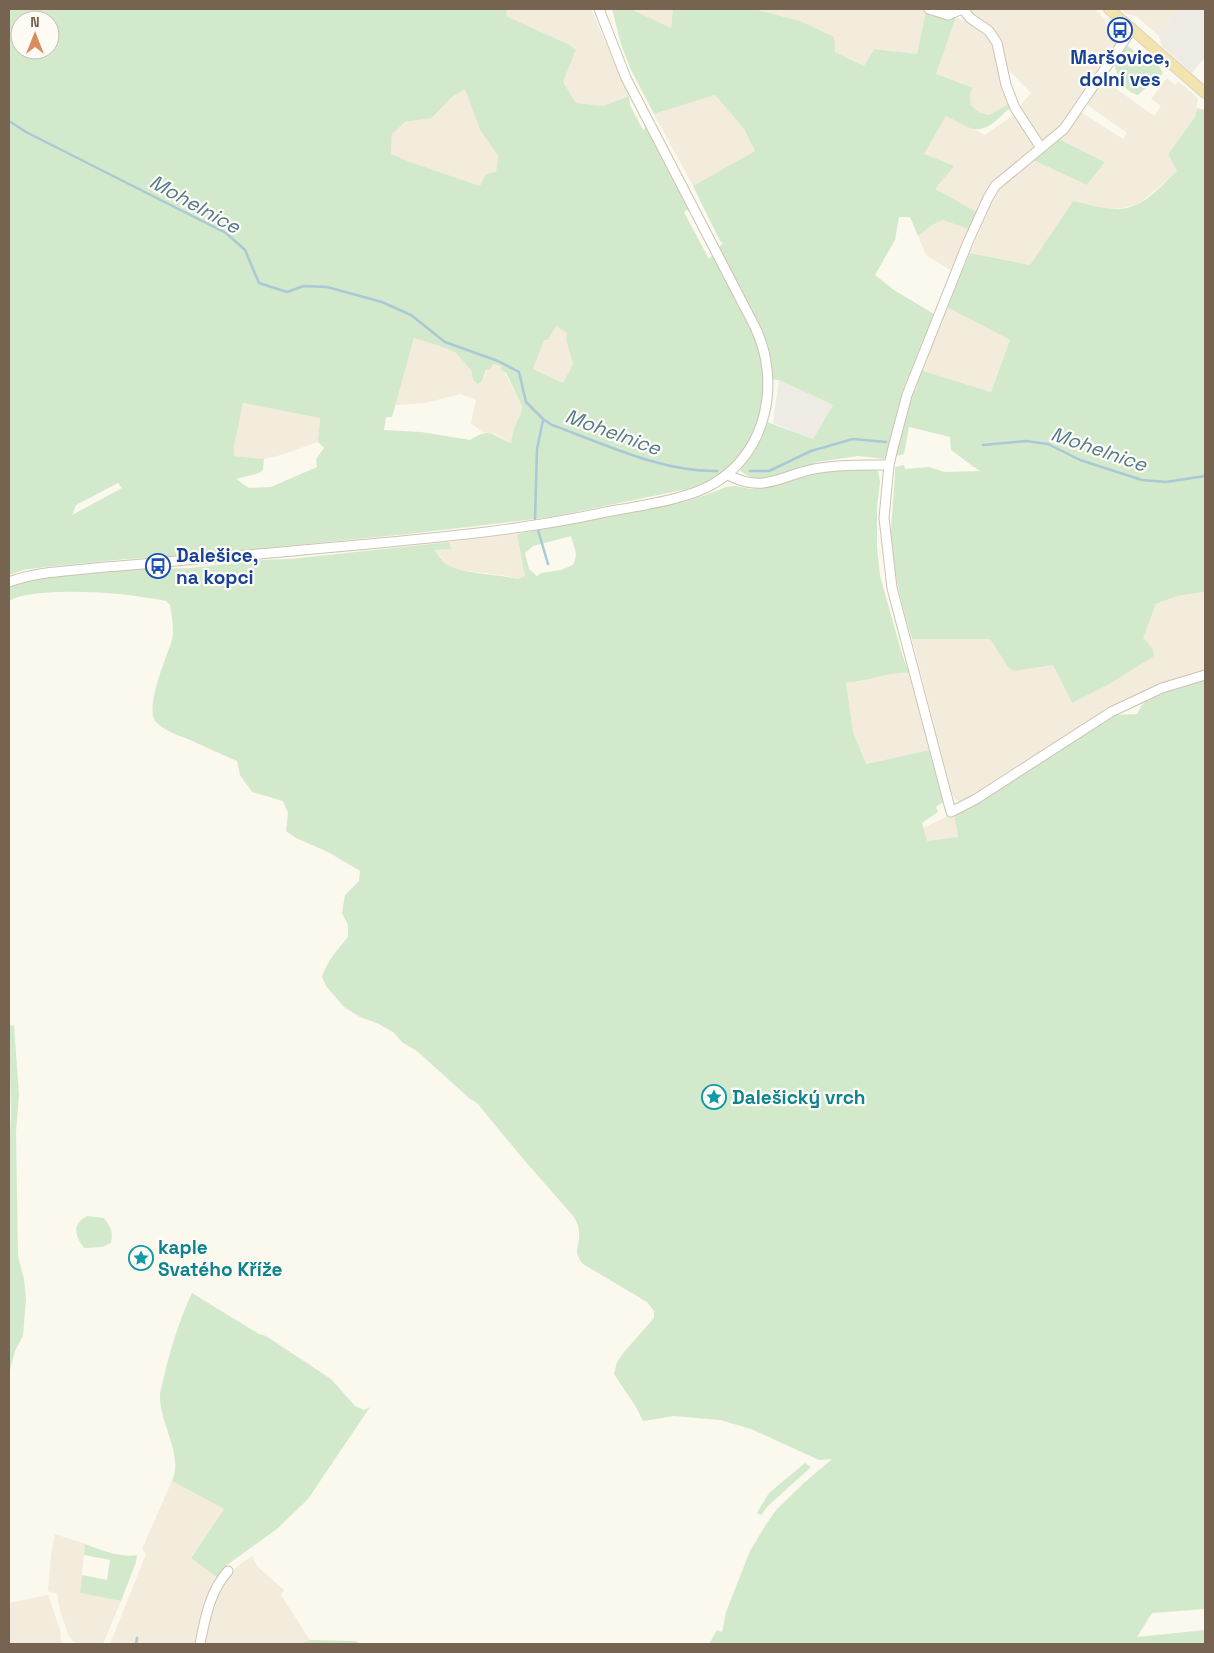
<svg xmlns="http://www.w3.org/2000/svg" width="1214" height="1653" font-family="'Space Grotesk',sans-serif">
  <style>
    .residential { fill: #f3ebdc }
    .industrial { fill: #eeebe5 }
    .green { fill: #d3e9cc; fill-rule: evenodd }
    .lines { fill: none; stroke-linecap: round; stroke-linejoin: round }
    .stream { stroke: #aac8d5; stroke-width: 2.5 }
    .minor-casing { stroke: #cdc3b3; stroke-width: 11 }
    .major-casing { stroke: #d9d4ce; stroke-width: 12 }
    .minor { stroke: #fff; stroke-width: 9 }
    .major { stroke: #f3e3ad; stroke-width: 10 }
    .labels { text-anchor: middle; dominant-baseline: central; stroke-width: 4.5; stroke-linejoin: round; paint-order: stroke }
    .transit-label { font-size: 19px; font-weight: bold; fill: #164399; stroke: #fefbf4 }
    .culture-label { font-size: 19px; font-weight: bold; fill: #0d838f; stroke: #fefbf4; text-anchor: start }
    .water-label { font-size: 20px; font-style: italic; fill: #507a8d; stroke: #fefbf4 }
  </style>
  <rect width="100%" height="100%" fill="#fbf8ed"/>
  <path class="residential" d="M507,9H591L629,96L603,106L576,103L563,82L576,50L570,45L505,16Z
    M631,9H673L671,28Z
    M754,9H918L926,11L917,54L874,49L864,66L835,52L800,21Z
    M968,9H1095L1105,19L1106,25L1122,39L1060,128L1043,141L1040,142L1019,107L1031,93L1006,67L997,35Z
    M1120,9H1180L1159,36L1136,16L1126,14Z
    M956,17L984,31L995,44L1009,104L989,115L980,113L971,105L970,94L936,74Z
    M1167,78L1175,85L1178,81L1198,98L1195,117L1168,154L1177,171L1153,192L1137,205L1122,208L1107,209L1073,201L1030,265L970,253L993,201L1003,183L1033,160L1087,185L1105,162L1059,139L1081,112L1123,139L1127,133L1086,104L1104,80L1154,116L1161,106L1151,99Z
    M465,88L480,130L498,156L496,172L480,186L413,163L391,154L392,134L405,122L432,118L452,97Z
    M715,95L744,129L755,151L693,186L654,114Z
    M1015,114L1034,148L997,178L977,212L934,189L924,154L946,115L985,135Z
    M943,220L968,229L952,271L926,255L918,236L932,225Z
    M947,307L1010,340L991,392L920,370Z
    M556,326L568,333L566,340L573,364L563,383L533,369L544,339L548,340Z
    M414,338L448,349L456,353L471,370L473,380L482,381L487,370L493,364L501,366L522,406L521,413L514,428L511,443L496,434L482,432L471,423L476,400L461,394L425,403L395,405Z
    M243,403L320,418L318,442L281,455L264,459L234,456V446Z
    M517,534L525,576L518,579L507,576L455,569L446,564L435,550L450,549L449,542Z
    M1205,592V671L1164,684L963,802L957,801L952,794L912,639H990L1008,667L1053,665L1072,703L1108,685L1153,656L1142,639L1156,604L1177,596Z
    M899,672L909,673L929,750L865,764L853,732L846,682H858Z
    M954,813L958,837L927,842L923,828Z
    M172,1481L224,1509L191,1557L218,1578L197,1644H110L146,1554L142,1549Z
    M55,1534L85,1544L80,1593L121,1601L103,1644H78L73,1641L69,1636L60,1611L57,1594L48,1591L51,1555Z
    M252,1556L258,1567L284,1590L281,1595L310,1640L300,1644H203L218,1592L226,1578L239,1565Z
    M48,1595L60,1630L61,1644H14L9,1642V1603Z"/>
  <path class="industrial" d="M1180,9H1205V57L1192,73L1162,46L1159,36Z
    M779,380L833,405L813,439L773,423Z"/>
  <path class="green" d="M9,9H507L506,16L570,45L576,50L563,82L576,103L603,106L629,96L630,105L643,130L646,127L689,209L684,212L709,259L723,243L720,241L693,186L755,151L744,129L715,95L654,114L630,68L621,44L612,9H631L671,28L673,9H754L800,21L834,37L835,52L864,66L874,49L917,54L926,11L948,17H956L936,74L973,88L970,94L971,105L980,113L989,115L1009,104L1010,108C1000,116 989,131 975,129C965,128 955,119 946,116L924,154L954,166L935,189L977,212L968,229L943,220L932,225L918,236L910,217H899L895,240L875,275L894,290L934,314L904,388L916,390L920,370L991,392L1010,340L947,307L970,253L1030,265L1073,201C1093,205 1118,215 1138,204C1152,197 1165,182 1177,171L1168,154L1195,117L1197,108L1205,110V592L1177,596L1156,604L1143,638C1149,644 1153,647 1154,656L1108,685L1072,703L1053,665L1014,671L1008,667L990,639H912C902,606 893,572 891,537C891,514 895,491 895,467L904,465L905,469L929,467L944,472L981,471C969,465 962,457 951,450L950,437L909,427L904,454L884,459L858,456L817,462L775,478L760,479L753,478L743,473L732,463L713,480L687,489L552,517L408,534L184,556L127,559L45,567L23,570L9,575ZM20,20H50V50H20ZM465,89L480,130L498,156L496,172L486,174L480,186L413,163L391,154L392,134L405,122L432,118L452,97ZM556,326L567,333L566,340L573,364L563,383L533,369L544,340H548ZM414,338L448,349L456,353L471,370L473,380L478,384L482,381L486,370L490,369L493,364L501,366V370L506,373L522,406L521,413L514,428L511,443C492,436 492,426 470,440L421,432L384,430L386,417H392ZM765,379L779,380L833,405L813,439L759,419ZM243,403L320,418L318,442L324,448L316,459L317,467L271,487L249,488L236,479L259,473L263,470L264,459L234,456V446ZM118,483L122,488L72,515L76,505Z
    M1128,46L1145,59L1159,66L1163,73C1156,83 1146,87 1138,95C1123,91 1118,77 1114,64L1121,50Z
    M1059,139L1105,162L1087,185L1033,160Z
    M858,467L878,471L880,482L877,508V548L880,576L902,654L909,673C887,671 868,683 846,682L853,732L866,764L929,750L943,802L936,807L938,812L922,823L927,841L958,837L954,813L979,802L1013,777L1115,715L1137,714C1139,711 1140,707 1143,704C1154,691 1189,683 1205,678V1609L1152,1613L1137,1637L1205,1630V1644H709L717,1630L722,1632L726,1612L750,1551L765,1526L776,1510L805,1482L832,1459L819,1460L751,1429L720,1420L674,1416L643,1421L636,1407L614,1374L617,1362L624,1352L654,1318V1311L647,1302L583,1264C572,1251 580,1247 579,1233C579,1227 577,1222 574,1217L525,1161L477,1103L469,1098L417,1051L403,1043L393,1032L379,1024L360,1017L344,1007L326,986L322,977C327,961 338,949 348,937V925L342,913L345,895L359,881L360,871L328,852L296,838L286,831L288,813L283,801L252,792L240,775L237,761C220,754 204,746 188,739C177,735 165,731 157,723C143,712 166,658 171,643C175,631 172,617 170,605L166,601C129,594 95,591 58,592C41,593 24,593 9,601V586L26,579L106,570L191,568L255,560L290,559L449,542L451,549L435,550C438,555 441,559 445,563C458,574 499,574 518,579L525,576L517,534L683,502L706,495L726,487L735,486L751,489L769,486L812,474ZM571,536C574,548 579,553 573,565L561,570L541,573L537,576L529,569L525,553L533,546Z
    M14,1025L19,1095L16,1132L18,1256L24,1279L26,1299L23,1336L15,1351L9,1374V1160L11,1113L9,1026Z
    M87,1216L104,1218C111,1227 113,1232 111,1243L103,1247L84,1248C75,1235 71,1225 87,1216Z
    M192,1293L259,1334L266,1336L331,1379L355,1406L364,1410L370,1407L308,1499L277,1529L227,1565L218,1578L191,1558L224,1509L172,1481C184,1455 159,1423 160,1395C160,1391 162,1385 163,1381C169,1353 180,1318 192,1293Z
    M805,1463L811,1467L768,1506L761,1515L757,1513L769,1493Z
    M85,1544C102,1550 119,1558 137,1555L136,1562L121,1601L80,1593L82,1575L107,1580L110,1560L84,1555Z
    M310,1640L355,1641L361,1644H300Z"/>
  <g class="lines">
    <path class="stream" d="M9,121L26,132L226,233L245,250L259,283L287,292L304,286L327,287L382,302L411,315L445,342L498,361L519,372L526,402L543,419L552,425C605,444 661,472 717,471
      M983,445L1026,441L1048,444L1080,460L1142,480L1166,482L1205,476
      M750,471H769L811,451L853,439L886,442
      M535,520L537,449L543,420
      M538,530L548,564
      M136,1644L137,1638"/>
    <defs>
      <path id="minor" d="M929,9L948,15L962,9
        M963,9L970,18L989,31L997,43L1006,85L1015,108L1041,148
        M1132,29L1064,129L995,186L988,198L968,242L907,395L893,448L889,465L884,518L892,588L951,812L976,799L1111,712L1162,688L1205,675
        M728,475C767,495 783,473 820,468C843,464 866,465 889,465
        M9,582C30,574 52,572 75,570C112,566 149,564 186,560C251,555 315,549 379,543C453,536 527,529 601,513C632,507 687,500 713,484C768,452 781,381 755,327L626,78L599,9
        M200,1644C205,1618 210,1591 228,1571"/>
      <path id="major" d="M1109,9L1205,93"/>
    </defs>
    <use href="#minor" class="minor-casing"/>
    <use href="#major" class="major-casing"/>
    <use href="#minor" class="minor"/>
    <use href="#major" class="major"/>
  </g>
  <defs>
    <symbol id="bus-ring" viewBox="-11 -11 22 22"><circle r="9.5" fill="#fefbf4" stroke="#1a4fb4" stroke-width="1.5"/><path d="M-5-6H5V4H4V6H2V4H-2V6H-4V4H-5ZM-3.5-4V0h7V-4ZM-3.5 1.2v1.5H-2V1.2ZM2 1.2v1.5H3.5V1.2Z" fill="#1a4fb4"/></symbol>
    <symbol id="sight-ring" viewBox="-11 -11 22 22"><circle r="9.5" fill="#fefbf4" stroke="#0f9aa8" stroke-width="1.5"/><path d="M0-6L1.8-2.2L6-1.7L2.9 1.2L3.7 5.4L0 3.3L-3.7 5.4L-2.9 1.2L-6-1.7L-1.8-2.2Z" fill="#0f9aa8"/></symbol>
  </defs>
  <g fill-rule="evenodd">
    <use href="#bus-ring" x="1106" y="16" width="28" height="28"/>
    <use href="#bus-ring" x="144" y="552" width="28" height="28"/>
    <use href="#sight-ring" x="700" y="1083" width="28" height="28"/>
    <use href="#sight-ring" x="127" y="1244" width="28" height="28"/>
  </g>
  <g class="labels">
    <g class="transit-label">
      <text x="1120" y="57">Maršovice,<tspan x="1120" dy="22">dolní ves</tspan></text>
      <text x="176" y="555" text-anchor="start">Dalešice,<tspan x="176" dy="22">na kopci</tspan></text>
    </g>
    <g class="culture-label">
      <text x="732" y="1097">Dalešický vrch</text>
      <text x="158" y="1247">kaple<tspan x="158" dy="22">Svatého Kříže</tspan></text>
    </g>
    <g class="water-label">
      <text transform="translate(195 204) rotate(29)">Mohelnice</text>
      <text transform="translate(613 432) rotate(20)">Mohelnice</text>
      <text transform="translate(1099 449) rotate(19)">Mohelnice</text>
    </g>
  </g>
  <rect width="1214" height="1653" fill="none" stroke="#766451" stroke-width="20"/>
  <g transform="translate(35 35)"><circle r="24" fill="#fefbf4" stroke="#c8bfb3"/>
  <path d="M0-4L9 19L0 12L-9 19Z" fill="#d98c5e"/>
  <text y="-8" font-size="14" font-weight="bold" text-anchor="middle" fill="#766451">N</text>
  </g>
</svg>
